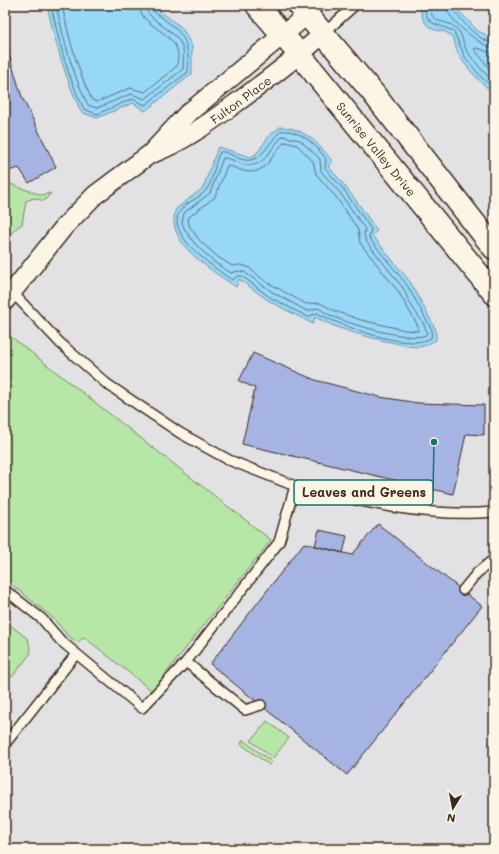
<svg xmlns="http://www.w3.org/2000/svg" width="499" height="854" font-family="Mali,sans-serif">
  <style>
    .green { fill: #b6e7a7; stroke: #788862 }
    .water { fill: #97d7f8; stroke: #7292a1 }
    .lines { fill: none; stroke-linecap: round; stroke-linejoin: round }
    .shore { stroke: #606f75; stroke-width: 1 }
    .building { fill: #a5b4e3; stroke: #3b2a1e }
    .service-casing { stroke: #3b2a1e; stroke-width: 12 }
    .minor-casing { stroke: #3b2a1e; stroke-width: 21 }
    .secondary-casing { stroke: #3b2a1e; stroke-width: 25 }
    .service { stroke: #fcf5e5; stroke-width: 9 }
    .minor { stroke: #fcf5e5; stroke-width: 18 }
    .secondary { stroke: #fcf5e5; stroke-width: 22 }
    .labels { text-anchor: middle; dominant-baseline: central; stroke-width: 3; stroke-linejoin: round; paint-order: stroke }
    .street-label { font-size: 12px; fill: #3b2a1e; stroke: #fcf5e5 }
    .leader { fill: none; stroke: #0f766e; stroke-width: 1.5 }
    .callout-dot { fill: #0f766e; stroke: #fcf5e5; stroke-width: 1.5 }
    .callout { fill: #fcf5e5; stroke: #0f766e; stroke-width: 1.5 }
    .callout-label { font-size: 13px; text-anchor: middle; font-weight: bold; fill: #3b2a1e }
  </style>
  <rect width="100%" height="100%" fill="#e2e2e4"/>
  <filter id="ink" filterUnits="userSpaceOnUse"><feTurbulence type="fractalNoise" baseFrequency=".025" numOctaves="2"/><feDisplacementMap in="SourceGraphic" scale="8" xChannelSelector="R" yChannelSelector="G"/><feConvolveMatrix kernelMatrix="1 2 1 2 8 2 1 2 1" color-interpolation-filters="sRGB"/></filter>
  <g filter="url(#ink)">
    <path class="green" d="M10,184L41,195L51,193L44,201L34,198L26,201L22,224C13,230 8,235 8,246H5V187Z
      M5,332L271,540L152,691L84,637L77,643L66,634L54,619L5,579Z
      M5,621L28,639L31,653L12,677L5,672Z
      M267,721L289,738L273,758L251,741Z
      M243,740L272,762L269,765L241,744Z"/>
    <path class="water" d="M47,5H152L182,28L192,46V74L145,111L133,103L97,118L81,112C65,77 55,42 47,5Z
      M420,5H453L478,31L494,39V93C482,85 466,67 458,54C455,48 456,40 450,35C446,31 440,31 435,30C424,26 421,16 420,5Z
      M280,127C304,127 319,144 333,162L328,166C346,186 362,208 377,231L372,235L411,283L436,330V340C430,343 425,346 419,347C407,347 396,343 385,341C360,335 337,329 315,317L313,324L269,301L239,279L236,287C213,271 163,242 176,209L203,188L218,147L251,157L257,153L270,135Z"/>
    <g class="lines">
      <path class="shore" d="M51,5C59,41 67,76 84,109L97,114L132,99L145,105L188,72C190,34 179,31 152,10L150,5
        M56,5C64,40 72,73 88,105L97,108L131,94L145,99L183,69C183,63 184,56 183,50C180,30 146,22 145,5
        M62,5C69,38 77,69 92,100L97,102L130,88L145,92L177,66C177,62 179,55 177,50C171,30 140,26 139,5
        M424,5C427,29 438,22 454,32L465,57L482,78L494,88
        M429,5C432,28 445,17 457,29C463,35 462,42 466,49C469,56 488,77 494,82
        M445,5C446,18 481,47 494,48
        M450,5L452,9C463,21 477,41 494,43
        M494,54L477,48L474,49L494,74
        M281,131C300,129 316,145 326,159L325,168L344,190L371,229L369,238L407,285L432,330L431,338C408,352 340,325 317,313L308,317L271,298L242,276H238L232,280C216,269 162,233 181,210C187,201 201,198 207,189C214,178 214,164 220,152C227,151 234,157 241,159C261,166 268,142 281,131Z
        M283,136L300,140L320,159L321,171L340,193L365,229L364,235L366,241L403,288L411,305L423,323L427,332L426,335C410,342 349,324 332,316C327,314 323,311 318,308L307,311L274,293L244,272L238,271L231,273L214,262L196,245L185,230L182,223L184,213L210,193L223,158C231,158 239,164 247,165C265,168 272,145 283,136Z
        M285,142L297,145L313,161L316,174L336,197L355,225L358,230L360,243L398,291L418,326V331L405,330L361,320L335,311L320,303L306,304L265,281L248,267L240,265L232,266L218,257L200,241L190,227L188,222L189,217L215,197L227,166C234,166 242,172 251,172C269,171 273,151 285,142Z"/>
    </g>
    <path class="building" d="M5,42L22,97L56,167L29,183L19,168L5,172Z
      M253,353L315,380L380,397L418,403L484,405V435L466,434L453,494L242,444L255,388L239,381Z
      M378,524L482,606L347,775L210,664L304,543L352,555Z
      M319,530L347,536L343,553L315,546Z"/>
    <g class="lines">
      <defs>
        <path id="service" d="M308,14L320,5
          M324,33L355,5
          M12,292L60,343L107,384L180,433L229,460L295,486
          M5,590L42,619L61,641L142,708L186,662L279,542L295,486C360,502 427,518 494,512
          M463,590L477,573L494,559
          M186,662L245,710L261,705
          M5,744L76,654"/>
        <g id="minor">
          <path id="s1" d="M154,153C187,140 214,119 243,98C271,77 298,57 324,33"/>
          <path d="M5,301L64,227L95,195L150,154L186,115L308,14"/>
        </g>
        <g id="secondary">
          <path id="s2" d="M257,5L300,55L494,293"/>
          <path d="M299,5L373,93L494,248"/>
        </g>
      </defs>
      <use href="#service" class="service-casing"/>
      <use href="#minor" class="minor-casing"/>
      <use href="#secondary" class="secondary-casing"/>
      <use href="#service" class="service"/>
      <use href="#minor" class="minor"/>
      <use href="#secondary" class="secondary"/>
    </g>
  </g>
  <g class="labels">
    <g class="street-label">
      <text stroke="none"><textPath href="#s1" startOffset="102">Fulton Place</textPath></text>
      <text stroke="none"><textPath href="#s2" startOffset="187">Sunrise Valley Drive</textPath></text>
    </g>
  </g>
  <path class="leader" d="M434 442L433 492"/>
  <circle class="callout-dot" cx="434" cy="442" r="4"/>
  <rect class="callout" x="294" y="480" width="139" height="25" rx="4"/>
  <g class="callout-label">
    <text x="364" y="497">Leaves and Greens</text>
  </g>
  <rect width="499" height="854" fill="none" stroke="#fcf5e5" stroke-width="20"/>
  <rect x="10" y="10" width="479" height="834" fill="none" stroke="#3b2a1e" stroke-width="1.5" filter="url(#ink)"/>
  <g transform="translate(453 808) rotate(190)" stroke="#fcf5e5" stroke-width="3" paint-order="stroke">
  <path d="M0-3L7 15L0 10L-7 15Z" fill="#3b2a1e"/>
  <text y="-6" font-size="11" font-weight="bold" text-anchor="middle" fill="#3b2a1e">N</text>
  </g>
</svg>
